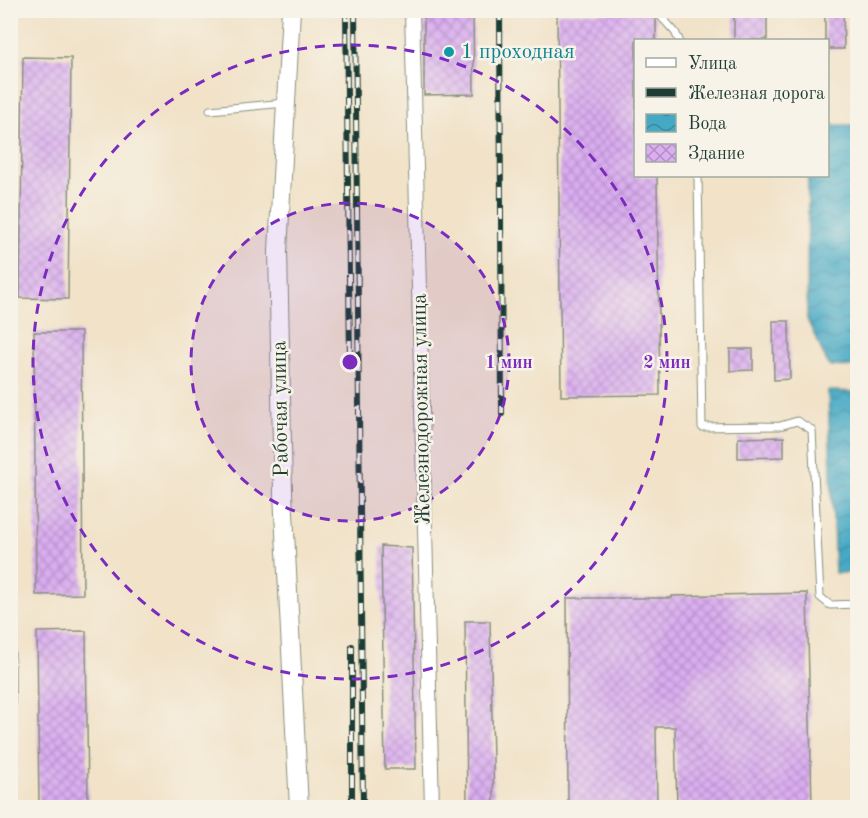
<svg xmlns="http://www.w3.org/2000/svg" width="868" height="818" font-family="'Old Standard TT',serif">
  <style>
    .water { fill: url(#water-waves); stroke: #32737c; stroke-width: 1.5 }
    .building { fill: url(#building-cross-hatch) }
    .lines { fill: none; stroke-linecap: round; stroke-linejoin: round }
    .service-casing { stroke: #88907e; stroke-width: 9 }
    .minor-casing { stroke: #88907e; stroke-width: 16 }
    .tertiary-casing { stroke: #88907e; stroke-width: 20 }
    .service { stroke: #fff; stroke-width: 7 }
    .minor { stroke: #fff; stroke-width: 14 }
    .tertiary { stroke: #fff; stroke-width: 18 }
    .rail-casing { stroke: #1f3d34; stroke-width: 6 }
    .rail { stroke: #f7f3e8; stroke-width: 4; stroke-dasharray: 11; stroke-linecap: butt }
    .ring { fill: none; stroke: #7b2cbf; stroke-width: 3; stroke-dasharray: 10 8 }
    .culture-dot { fill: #0f9aa8; stroke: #f7f3e8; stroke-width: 2 }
    .labels { text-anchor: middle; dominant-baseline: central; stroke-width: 5; stroke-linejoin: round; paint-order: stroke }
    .culture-label { font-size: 21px; fill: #0d838f; stroke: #f7f3e8; text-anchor: start }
    .street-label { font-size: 21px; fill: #1f3d34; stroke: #f7f3e8 }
    .centre { fill: #7b2cbf; stroke: #f7f3e8; stroke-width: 3 }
    .ring-label { font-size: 18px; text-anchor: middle; font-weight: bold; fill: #7b2cbf; stroke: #f7f3e8; stroke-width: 5; stroke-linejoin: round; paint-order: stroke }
  </style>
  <defs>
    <pattern id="water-waves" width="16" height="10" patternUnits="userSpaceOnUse" patternTransform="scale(1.5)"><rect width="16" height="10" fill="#45a9c5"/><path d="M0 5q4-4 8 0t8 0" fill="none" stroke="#398ba1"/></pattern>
    <pattern id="building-cross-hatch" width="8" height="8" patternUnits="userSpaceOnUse" patternTransform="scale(1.5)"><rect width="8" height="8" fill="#dbadf1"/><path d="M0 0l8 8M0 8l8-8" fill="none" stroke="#b18ec4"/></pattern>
  </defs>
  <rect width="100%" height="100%" fill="#f7f3e8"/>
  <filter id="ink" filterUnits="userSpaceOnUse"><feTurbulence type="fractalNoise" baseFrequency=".0167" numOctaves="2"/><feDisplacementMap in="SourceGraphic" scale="12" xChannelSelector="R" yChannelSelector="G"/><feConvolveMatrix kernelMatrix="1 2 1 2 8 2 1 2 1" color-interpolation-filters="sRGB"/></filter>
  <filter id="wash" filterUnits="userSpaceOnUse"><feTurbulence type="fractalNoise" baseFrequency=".008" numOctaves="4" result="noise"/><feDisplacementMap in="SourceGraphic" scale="24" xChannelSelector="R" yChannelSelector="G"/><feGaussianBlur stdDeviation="1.35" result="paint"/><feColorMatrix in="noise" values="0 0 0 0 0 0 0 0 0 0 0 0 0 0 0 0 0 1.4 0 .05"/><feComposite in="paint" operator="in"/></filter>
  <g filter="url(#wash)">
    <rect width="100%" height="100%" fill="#f1e2c8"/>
    <path class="water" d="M828,125H857V367L829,366L807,319L808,176H828Z
      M828,391L857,392L858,483L855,484L857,573H835Z"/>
    <g id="blocks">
      <path class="building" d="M424,10H473L474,94L424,95Z
        M734,10H767V40H734Z
        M825,10H843L844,49H828V40H825Z
        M650,12L656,19V40H636V176H657L660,395L561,396L557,13Z
        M23,57L71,58L68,299L20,298Z
        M773,321H789L790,379L774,380Z
        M34,332H81L83,594L36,595Z
        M730,349H753V370L730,371Z
        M784,437V457L738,458V438Z
        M381,546L412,548L416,769H385Z
        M807,593L812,807H677L675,727H656L657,807H568L567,598H672V596Z
        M465,621H490L494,807H467Z
        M86,631L88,807H39L37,632Z"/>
    </g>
  </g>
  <g filter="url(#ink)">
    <use href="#blocks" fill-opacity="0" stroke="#88907e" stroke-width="1.5"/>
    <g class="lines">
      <defs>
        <path id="service" d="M655,10L675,32L679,40
          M210,110L286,103
          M698,176L702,427L780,426L797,421L812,430L820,597L830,605L858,604
          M10,465L12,808"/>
        <path id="minor" d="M412,10L432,808"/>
        <path id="tertiary" d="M291,10L278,251L283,493L299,808"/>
      </defs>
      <use href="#service" class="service-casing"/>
      <use href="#minor" class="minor-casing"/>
      <use href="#tertiary" class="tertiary-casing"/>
      <use href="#service" class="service"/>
      <use href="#minor" class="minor"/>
      <use href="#tertiary" class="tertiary"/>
      <defs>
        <path id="rail" d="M346,10L350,364
          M355,10L363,808
          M500,10L502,414
          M583,10V11
          M352,808V646"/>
      </defs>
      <use href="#rail" class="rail-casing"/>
      <use href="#rail" class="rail"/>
    </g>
  </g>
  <circle cx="350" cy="362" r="159" fill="#7b2cbf" fill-opacity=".12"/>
  <g class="ring">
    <circle cx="350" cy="362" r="159"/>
    <circle cx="350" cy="362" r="317"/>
  </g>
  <circle class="culture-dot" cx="449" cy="52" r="6"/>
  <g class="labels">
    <g class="culture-label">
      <text x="461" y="52">1 проходная</text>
    </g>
    <g class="street-label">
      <text transform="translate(281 409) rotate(-91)">Рабочая улица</text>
      <text transform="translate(422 409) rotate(-91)">Железнодорожная улица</text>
    </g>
  </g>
  <circle cx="350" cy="362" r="9" class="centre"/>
  <g class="ring-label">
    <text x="509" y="368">1 мин</text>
    <text x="667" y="368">2 мин</text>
  </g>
  <rect width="868" height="818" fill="none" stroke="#f7f3e8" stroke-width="36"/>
  <rect x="634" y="39" width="195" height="138" fill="#f7f3e8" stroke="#a1aaa0" stroke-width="1.5"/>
  <rect x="646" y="58" width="30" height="9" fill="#ffffff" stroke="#a1aaa0" stroke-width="1.5"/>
  <text x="688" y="69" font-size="18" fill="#1f3d34">Улица</text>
  <rect x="646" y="88" width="30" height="9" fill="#1f3d34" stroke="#a1aaa0" stroke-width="1.5"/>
  <text x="688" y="99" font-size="18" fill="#1f3d34">Железная дорога</text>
  <rect x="646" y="114" width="30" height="18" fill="url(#water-waves)" stroke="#a1aaa0" stroke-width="1.5"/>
  <text x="688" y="129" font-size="18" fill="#1f3d34">Вода</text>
  <rect x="646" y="144" width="30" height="18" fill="url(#building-cross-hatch)" stroke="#a1aaa0" stroke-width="1.5"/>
  <text x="688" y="159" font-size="18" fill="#1f3d34">Здание</text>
</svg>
